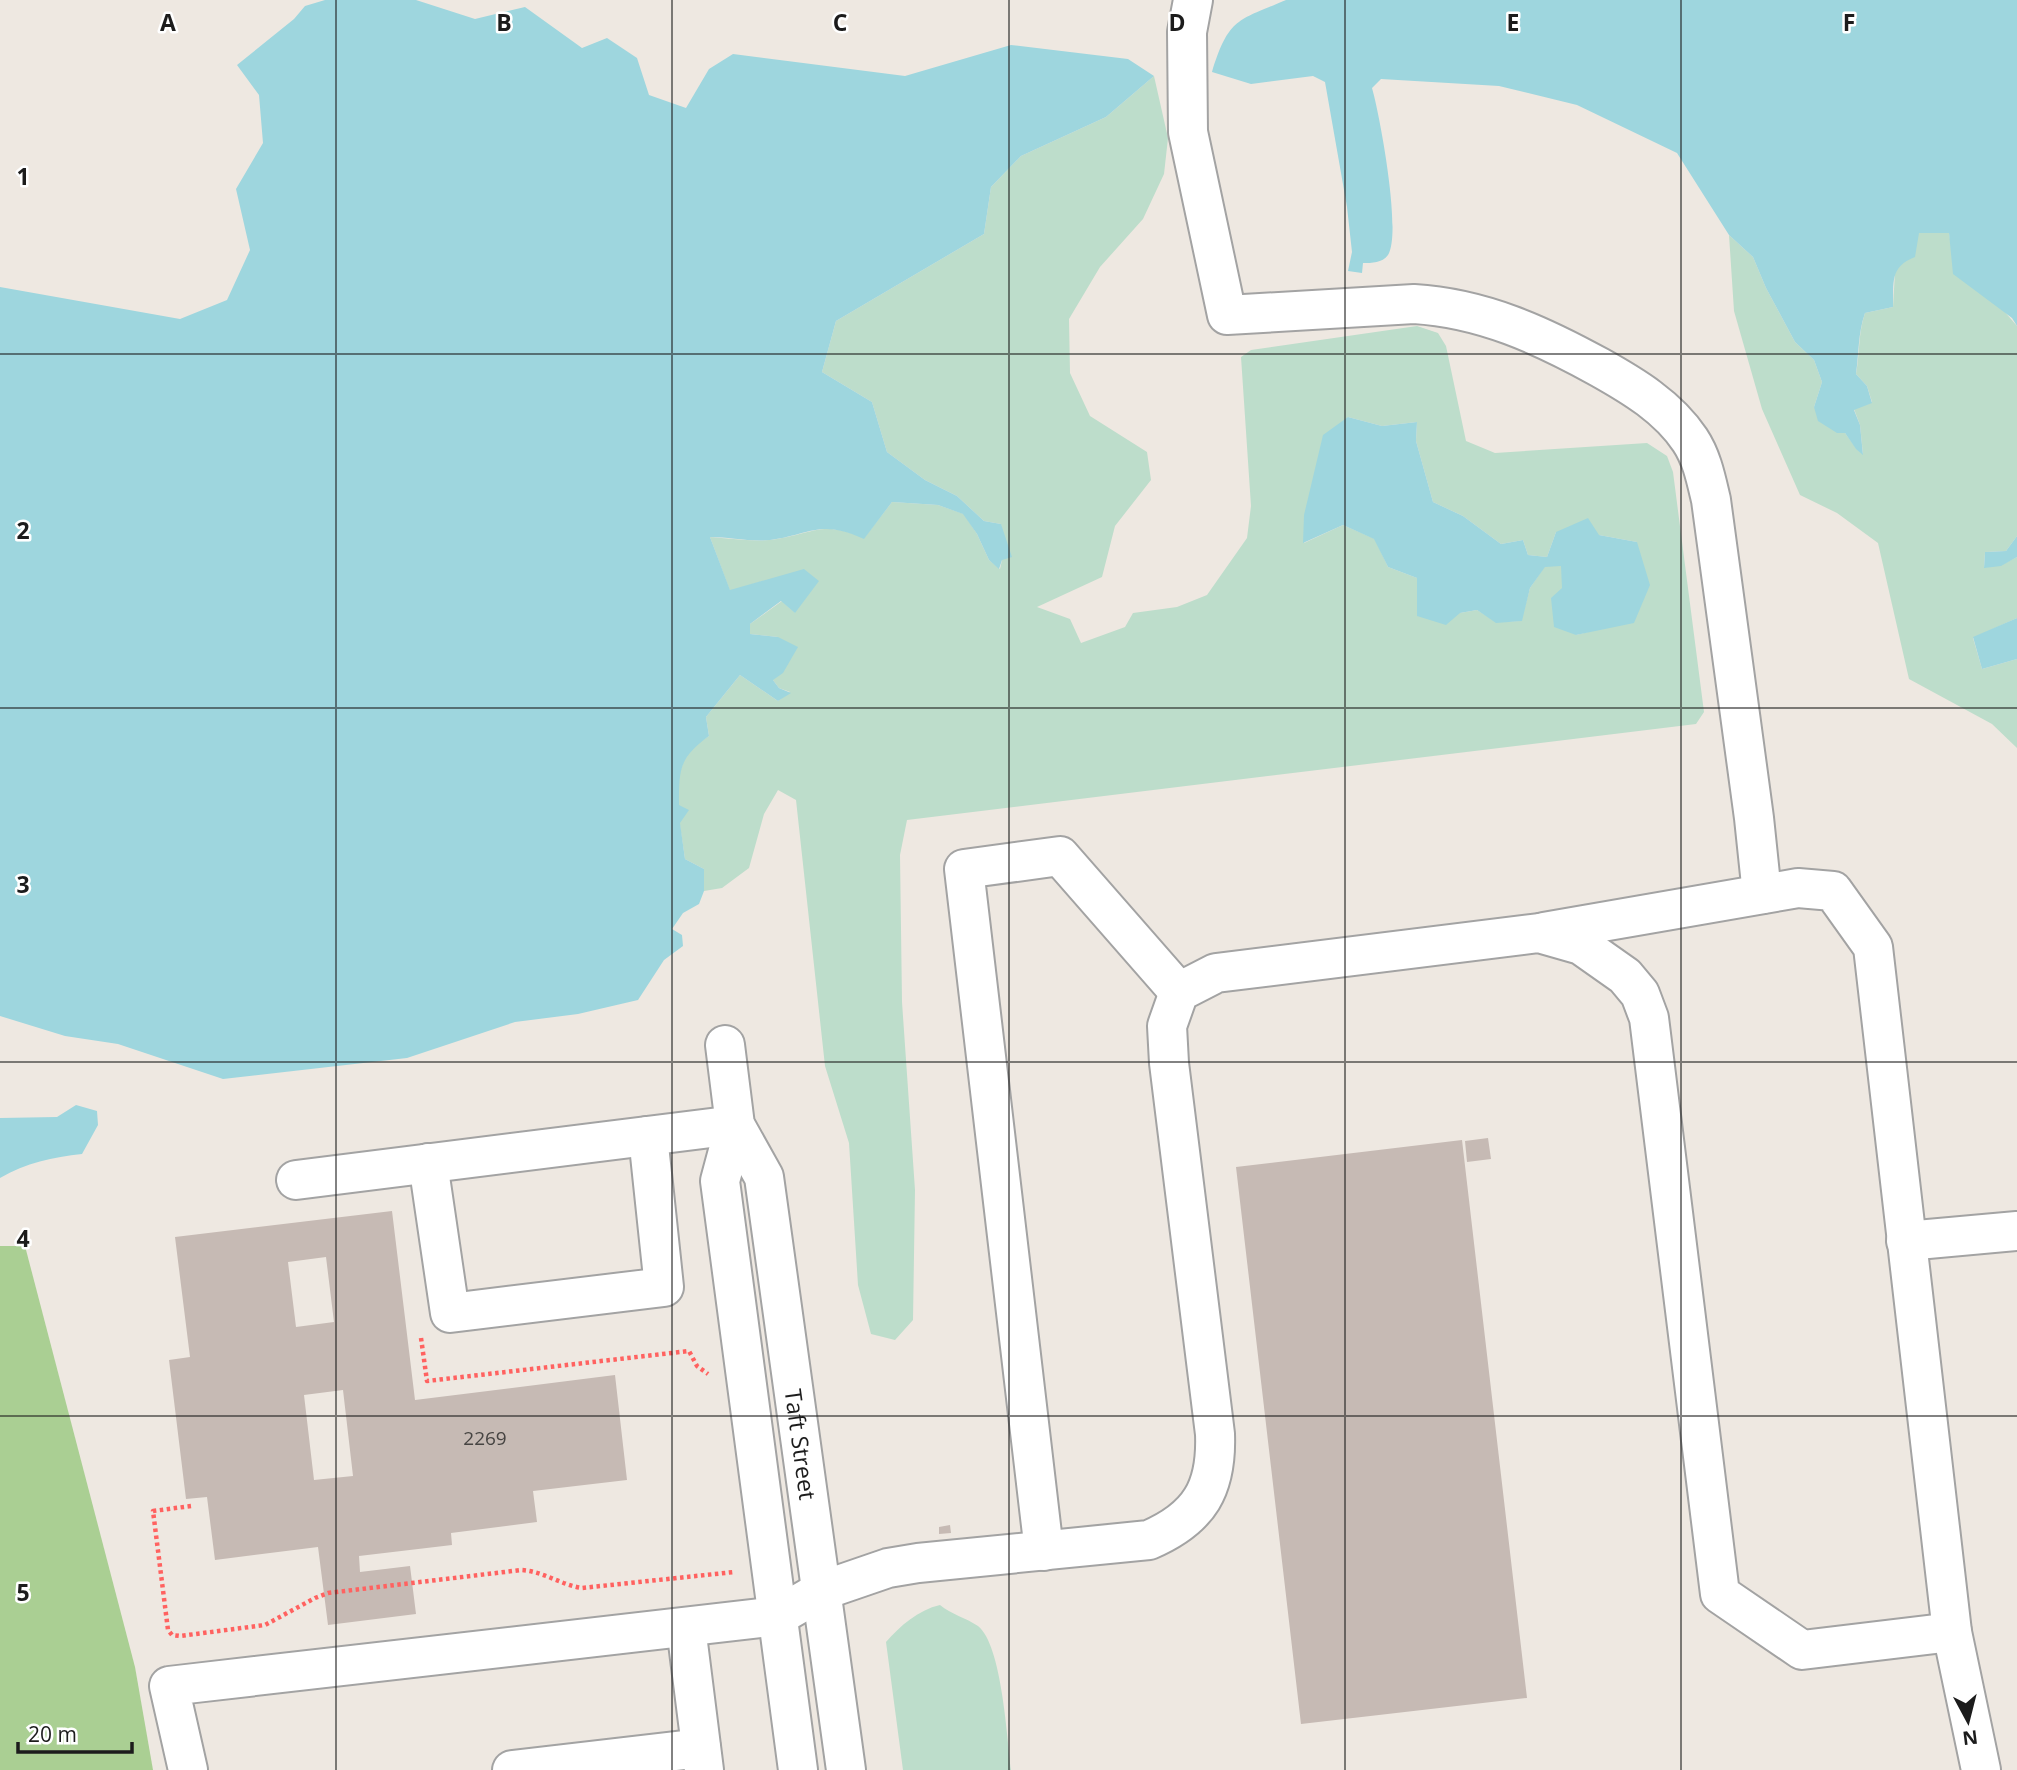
<svg xmlns="http://www.w3.org/2000/svg" width="2017" height="1770" font-family="'Open Sans',sans-serif">
  <style>
    .forest { fill: #aacf93 }
    .wetland { fill: #bdddcb; fill-rule: evenodd }
    .water { fill: #9ed6de }
    .building { fill: #c6bab4; fill-rule: evenodd }
    .lines { fill: none; stroke-linecap: round; stroke-linejoin: round }
    .minor-casing { stroke: #a3a3a3; stroke-width: 42 }
    .path { stroke: #ff6260; stroke-width: 4.5; stroke-dasharray: 3.5 3.5; stroke-linecap: butt }
    .minor { stroke: #fff; stroke-width: 38 }
    .grid { fill: none; stroke: #1c1c1c; stroke-width: 2; stroke-opacity: 0.55 }
    .labels { text-anchor: middle; dominant-baseline: central; stroke-width: 5; stroke-linejoin: round; paint-order: stroke }
    .number-label { font-size: 19px; fill: #464442 }
    .street-label { font-size: 23px; fill: #1c1c1c; stroke: #fff }
    .grid-label { font-size: 23px; text-anchor: middle; font-weight: bold; fill: #1c1c1c; stroke: #fff; stroke-width: 5; stroke-linejoin: round; paint-order: stroke }
  </style>
  <rect width="100%" height="100%" fill="#eee8e1"/>
  <path class="forest" d="M0,1246H25L135,1667L153,1770H0Z"/>
  <path class="wetland" d="M1154,76L1168,138L1164,174L1143,219L1100,267L1069,319L1070,373L1090,416L1147,452L1151,480L1115,526L1102,577L1037,607L1070,619L1081,643L1125,627L1133,613L1177,607L1207,595L1247,538L1251,506L1241,357L1251,350L1417,326L1438,333L1446,346L1466,441L1495,453L1647,443L1667,456L1673,472L1704,712L1696,724L907,820L900,855L902,1002L915,1190L913,1320L895,1340L871,1334L858,1285L849,1143L825,1066L796,800L778,790L764,814L749,868L722,888L704,891V869L685,859C681,827 668,778 691,749C695,744 703,740 709,736L706,717L740,675L778,701L790,692L779,688L773,680L778,637L750,634V624L782,601L795,613L763,581L730,591L710,537C729,538 750,542 769,540C812,535 820,519 864,538L892,502L938,505L964,514L977,534L989,560L1000,569L1002,560L1001,524L984,521L957,496L925,480L887,452L872,402L822,372L836,321L984,234L991,187L1021,156L1106,117ZM1348,417L1382,426L1417,422L1416,441L1433,502L1463,516L1501,544L1523,540L1528,555L1547,557L1556,532L1599,535L1637,542L1604,628L1576,635L1562,588V566H1545L1530,588L1521,621L1496,622L1477,610L1460,613L1417,578L1388,567L1375,539L1343,525L1304,543Z
    M1919,232L1949,233L1952,251L2017,326V536L2006,551L1985,552L1984,567L2001,565L2017,557V618L1973,638L1982,669L2017,659V748L1992,724L1909,679L1878,543L1837,513L1800,495L1762,409L1734,311L1729,235L1753,257L1766,288L1795,342L1814,360L1822,382L1814,407L1845,433L1856,448L1863,454L1860,425L1854,409L1872,402L1867,386L1856,374C1860,352 1858,334 1865,313L1893,307L1895,272Z
    M940,1605C951,1614 966,1618 978,1626C1002,1645 1007,1739 1011,1770H903L886,1642C900,1626 918,1610 940,1605Z"/>
  <path class="water" d="M325,0H416L475,19L525,7L582,48L607,38L637,58L649,95L686,108L709,69L733,54L905,76L1011,45L1128,59L1154,76L1106,117L1021,156L991,187L984,234L836,321L822,372L872,402L887,452L925,480L957,496L984,521L1001,524L1012,557L1002,560L999,569L989,560L977,534L963,514L938,505L892,502L864,539C820,519 812,534 770,540C750,542 729,537 710,537L730,590L804,569L819,581L795,613L781,601L750,624V634L778,637L798,647L783,673L773,680L779,688L791,693L778,701L740,675L706,717L709,736C679,758 679,769 679,805L689,810L680,823L685,859L704,869V891L699,904L683,913L672,929L682,935L683,946L664,960L638,1000L578,1014L515,1022L407,1058L223,1079L118,1044L65,1036L0,1016V287L180,319L227,300L250,250L236,189L263,143L259,95L237,65L294,19L305,6Z
    M1286,0H2017V326L2012,318L1953,274L1949,233H1919L1915,257C1889,267 1894,283 1893,307L1865,313C1858,333 1859,353 1856,374L1867,386L1872,403L1854,410L1860,425L1863,455L1856,449L1845,433H1837L1818,421L1814,407L1822,382L1814,360L1795,342L1766,288L1753,257L1729,235L1677,153L1577,105L1499,86L1381,79L1372,88C1380,116 1402,233 1388,255C1382,263 1372,263 1363,263L1362,273L1348,271L1352,252L1347,207L1325,82L1313,76L1251,84L1212,72C1229,18 1237,21 1286,0Z
    M1348,417L1382,426L1417,422L1416,441L1433,502L1463,516L1501,544L1523,540L1528,555L1547,557L1556,532L1588,518L1599,535L1637,542L1650,585L1634,623L1576,635L1554,627L1551,598L1562,588L1561,566L1545,567L1530,588L1522,621L1496,623L1477,610L1460,613L1446,625L1417,616V578L1388,567L1374,539L1343,525L1303,543L1304,515L1323,435Z
    M2017,536V557L2001,566L1984,568L1985,552L2006,551Z
    M2017,618V659L1982,669L1973,637Z
    M76,1105L97,1111L98,1125L82,1154C53,1157 26,1163 0,1178V1118L57,1117Z"/>
  <path class="building" d="M1488,1138L1491,1159L1467,1162L1465,1141Z
    M1462,1140L1527,1698L1301,1724L1236,1167Z
    M392,1211L415,1400L615,1375L627,1480L533,1491L537,1522L451,1533L452,1545L359,1556L360,1572L410,1566L416,1614L328,1625L318,1547L215,1560L207,1497L186,1499L169,1360L190,1357L175,1237ZM326,1257L334,1322L296,1327L288,1262ZM343,1390L353,1476L314,1480L304,1395Z
    M950,1525L951,1533L939,1534V1527Z"/>
  <g class="lines">
    <defs>
      <g id="minor">
        <path d="M1193,0L1187,32L1188,132L1227,315L1414,304C1482,308 1541,335 1599,367C1633,386 1668,407 1690,440C1702,458 1706,479 1711,500L1754,818L1762,894"/>
        <path d="M1544,932L1798,888L1833,891L1873,947L1952,1632L1981,1770"/>
        <path id="s1" d="M725,1045L735,1125L764,1177L846,1770"/>
        <path d="M735,1125L720,1181L798,1770"/>
        <path d="M428,1163L450,1313L664,1287L648,1136"/>
        <path d="M296,1180L735,1125"/>
        <path d="M1906,1241L2017,1231"/>
        <path d="M1044,1551L964,869L1060,856L1179,992"/>
        <path d="M686,1627L704,1770"/>
        <path d="M188,1770L169,1686L778,1616L821,1591L888,1568L918,1563L1149,1540C1200,1518 1217,1488 1215,1434L1169,1063L1167,1026L1179,992L1216,973L1539,933L1581,945L1625,976L1640,994L1649,1018L1720,1594L1802,1650L1952,1632"/>
        <path d="M512,1770L701,1748"/>
      </g>
    </defs>
    <use href="#minor" class="minor-casing"/>
    <path class="path" d="M421,1338L427,1381L689,1351L697,1366L708,1374
      M191,1506L153,1511L168,1630L172,1635L180,1636L265,1625L315,1598L328,1593L521,1570C543,1571 561,1585 582,1588L734,1572"/>
    <use href="#minor" class="minor"/>
  </g>
  <path class="grid" d="M336,0V1770M672,0V1770M1009,0V1770M1345,0V1770M1681,0V1770M0,354H2017M0,708H2017M0,1062H2017M0,1416H2017"/>
  <g class="labels">
    <g class="number-label">
      <text x="485" y="1438">2269</text>
    </g>
    <g class="street-label">
      <text stroke="none"><textPath href="#s1" startOffset="410">Taft Street</textPath></text>
    </g>
  </g>
  <g class="grid-label">
    <text x="168" y="31">A</text>
    <text x="504" y="31">B</text>
    <text x="840" y="31">C</text>
    <text x="1177" y="31">D</text>
    <text x="1513" y="31">E</text>
    <text x="1849" y="31">F</text>
    <text x="23" y="185">1</text>
    <text x="23" y="539">2</text>
    <text x="23" y="893">3</text>
    <text x="23" y="1247">4</text>
    <text x="23" y="1601">5</text>
  </g>
  <g transform="translate(1968 1721) rotate(173)" stroke="#ffffff" stroke-width="5" paint-order="stroke">
  <path d="M0-5L12 26L0 18L-12 26Z" fill="#1c1c1c"/>
  <text y="-10" font-size="19" font-weight="bold" text-anchor="middle" fill="#1c1c1c">N</text>
  </g>
  <path d="M18 1742v10h114v-10" fill="none" stroke="#1c1c1c" stroke-width="3.5"/>
  <text x="28" y="1742" font-size="21" fill="#1c1c1c" stroke="#ffffff" stroke-width="5" paint-order="stroke">20 m</text>
</svg>
